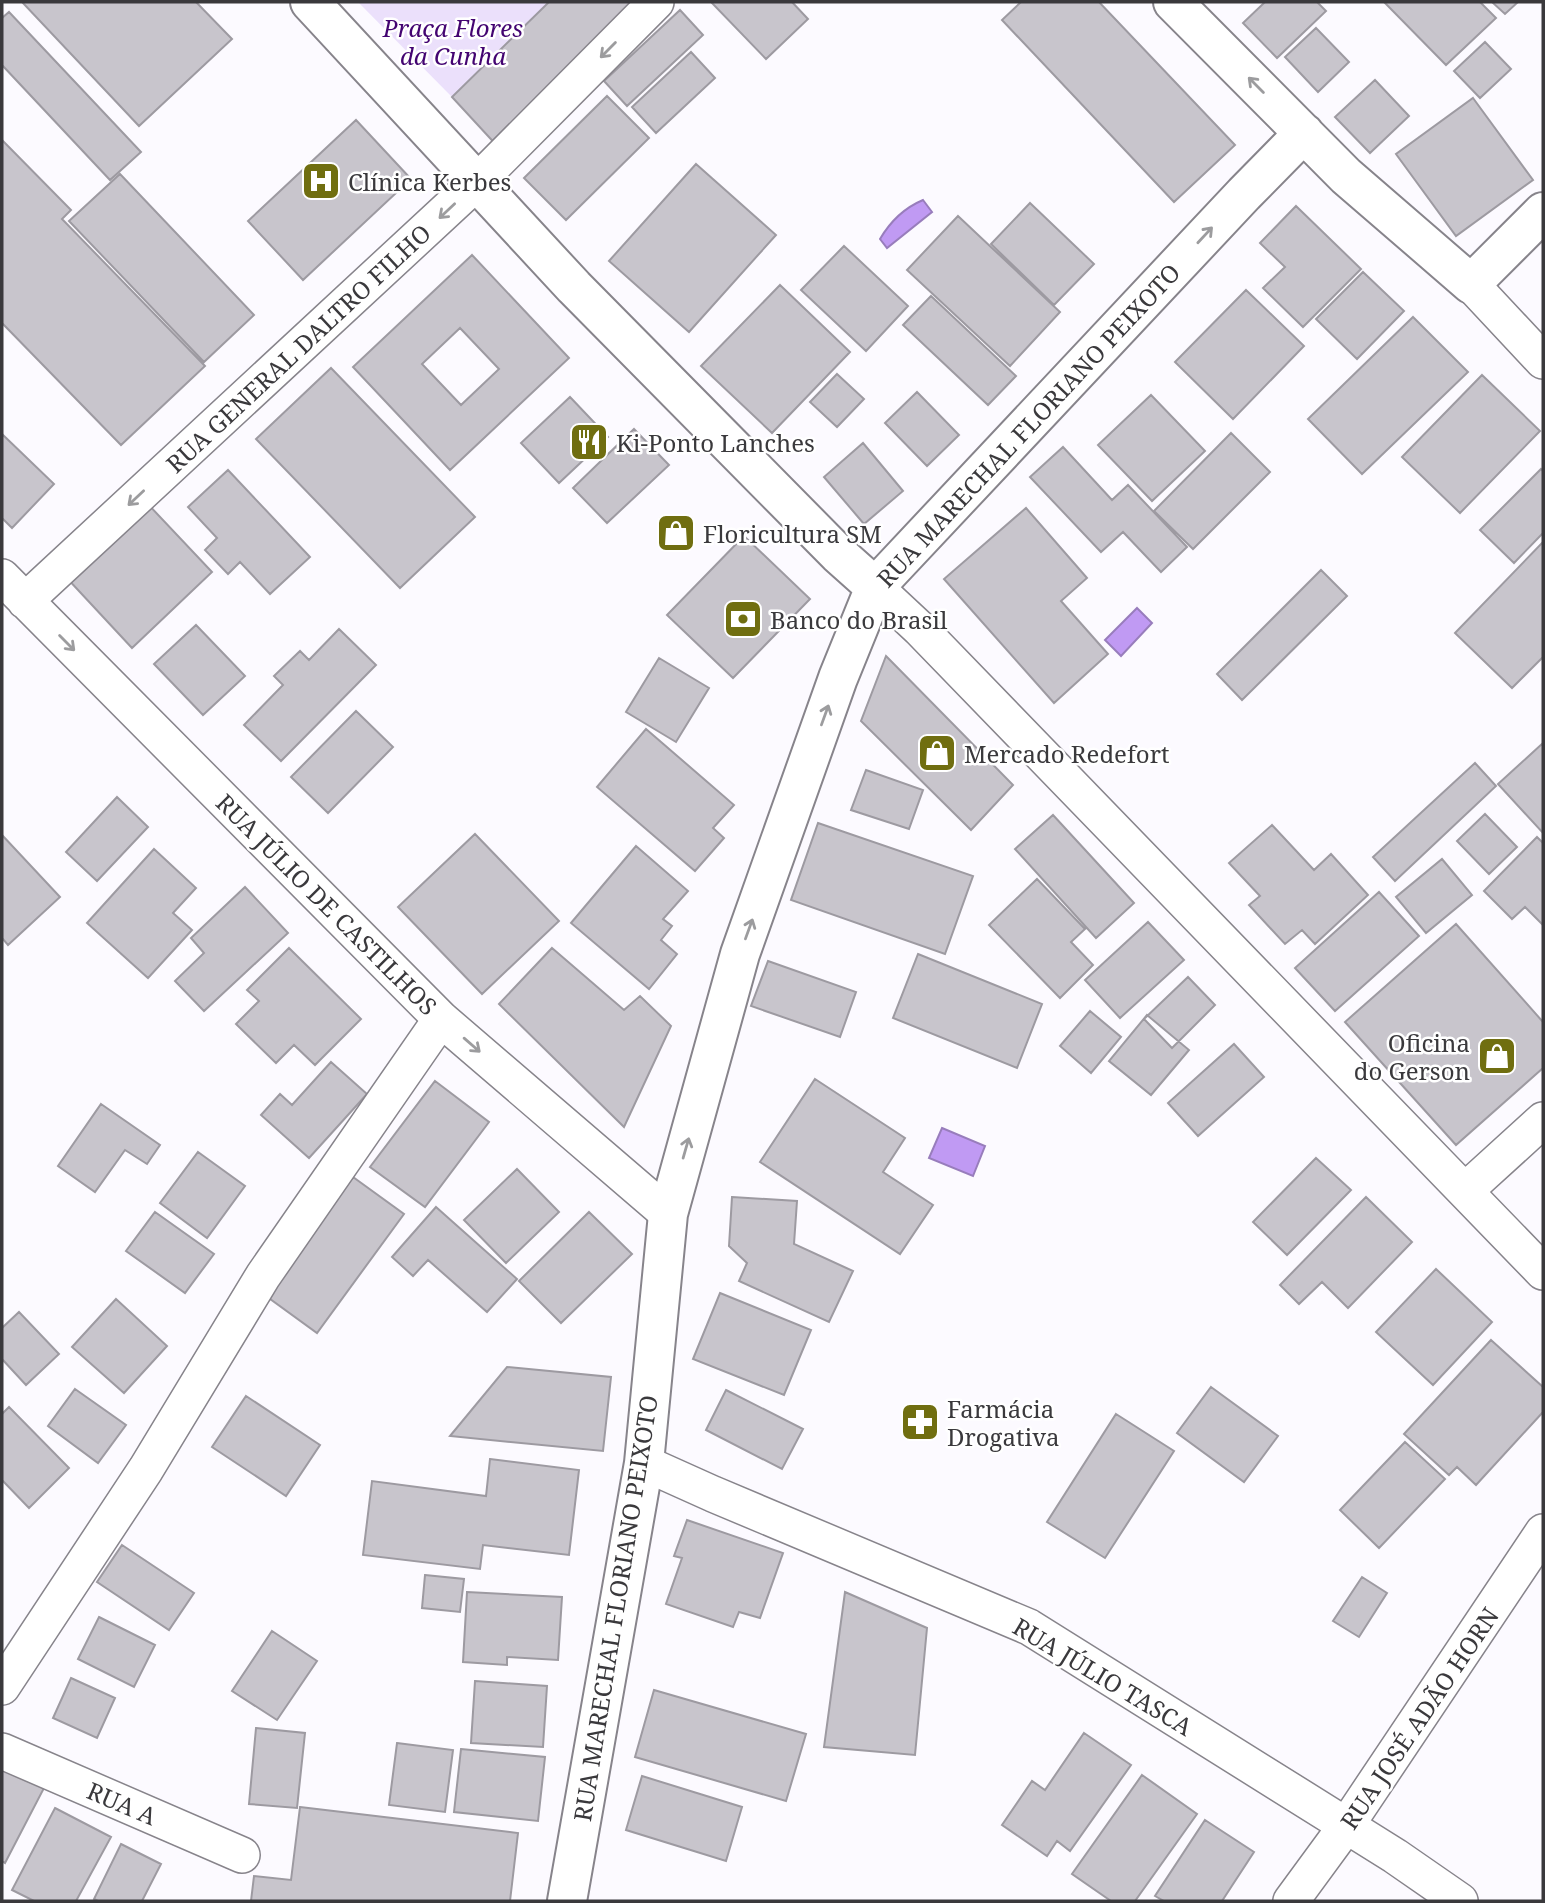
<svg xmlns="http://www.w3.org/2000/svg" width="1545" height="1903" font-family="'Noto Serif',serif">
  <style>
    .green { fill: #ebe0fb }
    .water { fill: #c09af3; stroke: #987dbc; stroke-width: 2 }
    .building { fill: #c8c5cc; stroke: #9d9aa1; stroke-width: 2; fill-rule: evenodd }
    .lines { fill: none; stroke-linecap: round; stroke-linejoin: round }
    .street-casing { stroke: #87848b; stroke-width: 38 }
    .secondary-casing { stroke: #87848b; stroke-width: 42 }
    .street { stroke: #fff; stroke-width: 35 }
    .secondary { stroke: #fff; stroke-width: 38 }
    .oneway { stroke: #9c9c9e }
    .labels { text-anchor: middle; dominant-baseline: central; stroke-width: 5; stroke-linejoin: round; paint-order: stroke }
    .park-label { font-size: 24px; font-style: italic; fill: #430471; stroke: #fff }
    .poi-label { font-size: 24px; fill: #3a393c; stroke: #fff; text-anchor: start }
    .street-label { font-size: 24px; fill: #3a393c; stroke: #fff }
  </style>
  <rect width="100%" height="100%" fill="#fcfaff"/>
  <path class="green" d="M358,2H549L452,97Z"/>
  <path class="water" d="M923,200L932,212L887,248L880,239C890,222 904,208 923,200Z
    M1137,608L1152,623L1121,656L1105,640Z
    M942,1128L985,1146L973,1176L929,1158Z"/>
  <path class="building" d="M22,2H196L232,39L139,126Z
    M549,2H645L500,149L452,97Z
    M711,2H792L808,19L766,59Z
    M1021,2H1099L1235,145L1174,202L1002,20Z
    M1265,2H1317L1326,11L1277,58L1243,23Z
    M1384,2H1480L1496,18L1446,65Z
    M1492,2H1518L1505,14Z
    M680,10L703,35L627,106L604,81Z
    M9,12L141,152L110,180L2,65V18Z
    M1316,28L1349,62L1318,92L1285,57Z
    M1485,42L1511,69L1480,98L1454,71Z
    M691,52L715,78L656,133L632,107Z
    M1375,80L1409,116L1370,153L1335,117Z
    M607,96L649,138L566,220L524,178Z
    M1473,98L1533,180L1456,236L1396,154Z
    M356,120L411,179L303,280L248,221Z
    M2,140L71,210L62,219L205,366L121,445L2,323Z
    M696,164L776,235L689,332L609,261Z
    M120,174L254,315L204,362L69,221Z
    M1030,203L1094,264L1054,305L991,244Z
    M1296,206L1361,269L1303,327L1263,288L1285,267L1260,243Z
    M958,216L1060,312L1010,366L907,270Z
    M844,246L908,306L866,351L801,290Z
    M472,255L569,358L450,470L353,367ZM460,328L499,369L461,405L422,364Z
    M1363,272L1404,311L1357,359L1316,319Z
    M780,285L850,352L772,433L701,366Z
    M1246,290L1304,346L1233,419L1175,362Z
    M931,296L1016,376L988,405L903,325Z
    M1413,317L1468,372L1362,474L1308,419Z
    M331,368L475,517L400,588L256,439Z
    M837,374L864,399L837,427L810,402Z
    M1482,375L1540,431L1460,513L1402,457Z
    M917,392L959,435L927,466L885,423Z
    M1151,395L1205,451L1152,501L1098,445Z
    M570,397L608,437L559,483L521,443Z
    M634,429L669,465L607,523L573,488Z
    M1231,433L1270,472L1193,549L1154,511Z
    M2,434L54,484L12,528L2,518Z
    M863,443L903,491L864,524L824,477Z
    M1063,447L1112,500L1128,485L1187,547L1161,572L1123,532L1101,552L1030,477Z
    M1541,469L1543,471V533L1514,563L1480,530Z
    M228,470L310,557L270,594L240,562L228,574L205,550L217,538L188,507Z
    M145,501L212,572L132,648L65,576Z
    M1026,508L1087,578L1061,601L1108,654L1054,703L944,579Z
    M744,536L810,599L733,678L667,615Z
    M1543,542V657L1512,688L1455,633Z
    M1321,570L1347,596L1242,700L1217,674Z
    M196,625L245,676L203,715L154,664Z
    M339,629L376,665L281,761L244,725L283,685L274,676L300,651L309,660Z
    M886,656L1013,785L971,830L861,721Z
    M659,658L709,688L676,742L626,712Z
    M356,711L393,747L328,813L291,777Z
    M646,729L734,805L713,828L724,838L695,871L597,787Z
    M1543,743V833L1498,784Z
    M1475,763L1496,786L1395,881L1373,857Z
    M866,770L923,790L909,829L851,810Z
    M117,797L148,827L97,881L66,852Z
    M1485,814L1517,847L1489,874L1457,841Z
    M1053,815L1134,903L1096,938L1015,849Z
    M818,823L973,876L945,954L791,900Z
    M1272,825L1314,870L1331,854L1368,895L1315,944L1302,930L1285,944L1249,905L1260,896L1229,863Z
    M475,834L559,921L482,994L398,907Z
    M2,835L60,897L8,945L2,938Z
    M1537,837L1543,843V925L1525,907L1512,919L1484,891Z
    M636,846L688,891L663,919L672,926L661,940L677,954L649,989L571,923Z
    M154,849L196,888L173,913L192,930L148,978L87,923Z
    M1442,859L1472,895L1426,933L1396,897Z
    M1037,879L1085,929L1071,942L1093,965L1060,998L989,925Z
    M245,887L288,933L204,1011L175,981L204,953L191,938Z
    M1379,892L1419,936L1335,1011L1295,968Z
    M1148,922L1184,960L1120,1018L1085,980Z
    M1456,924L1543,1022V1068L1456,1145L1345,1022Z
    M289,948L361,1019L315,1065L294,1045L276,1063L236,1024L259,1001L247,990Z
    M552,948L624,1010L640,996L671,1026L624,1127L499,1004Z
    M918,954L1042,1004L1017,1068L893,1018Z
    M768,961L856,992L840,1037L751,1006Z
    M1188,977L1215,1005L1172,1048L1144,1019Z
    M1090,1011L1121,1037L1091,1073L1060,1046Z
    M1147,1015L1189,1050L1151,1095L1109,1061Z
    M1234,1044L1264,1077L1198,1136L1168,1103Z
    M331,1062L367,1094L309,1158L261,1115L280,1094L292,1105Z
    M815,1079L905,1138L883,1172L933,1205L900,1254L760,1162Z
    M435,1081L489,1122L425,1207L370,1167Z
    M101,1104L160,1145L147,1164L125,1150L95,1192L58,1166Z
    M198,1152L245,1186L207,1238L160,1203Z
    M1316,1158L1351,1190L1287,1255L1253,1222Z
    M517,1169L559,1212L506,1263L464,1220Z
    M353,1177L404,1214L317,1333L266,1296Z
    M732,1197L797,1201L794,1244L853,1271L829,1322L739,1281L747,1263L729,1246Z
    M1366,1197L1412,1242L1348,1308L1322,1282L1299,1304L1280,1285Z
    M436,1207L517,1279L487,1312L428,1260L413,1276L392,1257Z
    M155,1212L214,1254L185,1293L126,1251Z
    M589,1212L632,1254L561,1323L519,1281Z
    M1436,1269L1492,1322L1433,1385L1376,1332Z
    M720,1293L811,1330L784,1395L693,1359Z
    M116,1299L167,1346L124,1393L72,1347Z
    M19,1312L59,1354L26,1385L2,1359V1328Z
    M1491,1340L1543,1387V1412L1476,1485L1457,1467L1449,1475L1404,1434Z
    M507,1367L611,1377L603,1451L450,1436Z
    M1211,1387L1278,1436L1244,1482L1177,1433Z
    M75,1389L126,1425L98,1463L48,1426Z
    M726,1390L803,1429L782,1469L706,1430Z
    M246,1396L320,1445L286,1496L212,1447Z
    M9,1407L69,1468L29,1508L2,1480V1414Z
    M1116,1414L1174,1451L1105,1558L1047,1522Z
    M1405,1442L1445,1479L1379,1548L1340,1510Z
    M490,1459L579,1470L569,1555L483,1545L480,1569L363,1555L372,1481L486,1496Z
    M687,1520L783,1553L760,1618L739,1612L733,1627L666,1604L682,1558L674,1556Z
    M122,1545L194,1593L169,1630L97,1582Z
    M425,1575L464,1579L460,1612L422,1608Z
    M1362,1577L1387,1593L1359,1637L1333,1621Z
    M467,1592L562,1597L558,1660L507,1657V1665L463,1662Z
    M845,1592L927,1628L915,1755L824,1747Z
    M99,1617L155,1645L134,1687L78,1659Z
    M272,1631L317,1661L277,1720L232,1691Z
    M71,1678L115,1698L97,1738L53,1718Z
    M475,1681L547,1686L543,1747L471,1743Z
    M654,1690L806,1734L786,1801L635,1757Z
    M256,1728L305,1733L297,1808L249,1804Z
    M1084,1733L1131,1765L1070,1851L1057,1841L1047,1856L1002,1825L1032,1781L1045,1790Z
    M397,1743L453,1750L445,1812L389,1805Z
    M461,1749L545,1757L538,1821L454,1812Z
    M2,1767L44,1788L5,1863L2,1861Z
    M1142,1775L1197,1814L1135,1901H1111L1072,1874Z
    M642,1776L742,1807L726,1861L626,1830Z
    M300,1807L518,1833L510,1901H251L254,1876L291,1880Z
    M55,1808L111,1837L76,1901H34L12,1890Z
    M1205,1820L1254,1852L1222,1901H1164L1155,1896Z
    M121,1844L161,1864L142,1901H98L94,1899Z"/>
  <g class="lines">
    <defs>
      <path id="street" d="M1471,284L1543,361
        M2,577L441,1019L668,1214
        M875,587L920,629L1543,1272
        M25,601L476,183L656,2
        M1466,1190L1543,1120
        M644,1463L713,1494L1029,1627L1395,1856L1460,1901
        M2,1687L146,1469L263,1276L441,1019
        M2,1751L242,1855
        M1291,1901L1346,1826L1543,1532"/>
      <path id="secondary" d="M310,2L574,287L838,554L875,587
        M1173,2L1346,176L1471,284L1543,212
        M567,1901L644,1463L668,1214L740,954L838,678L875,587L1244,194L1304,133"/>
    </defs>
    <use href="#street" class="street-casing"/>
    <use href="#secondary" class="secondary-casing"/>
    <use href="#street" class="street"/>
    <use href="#secondary" class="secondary"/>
  </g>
  <defs><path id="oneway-shaft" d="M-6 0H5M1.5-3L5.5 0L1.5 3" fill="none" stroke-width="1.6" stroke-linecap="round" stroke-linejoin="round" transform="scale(1.75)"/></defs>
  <g class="oneway">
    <use href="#oneway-shaft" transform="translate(608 50) rotate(135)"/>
    <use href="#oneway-shaft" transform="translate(1256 85) rotate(-135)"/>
    <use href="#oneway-shaft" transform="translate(447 211) rotate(137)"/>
    <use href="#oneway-shaft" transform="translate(1205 235) rotate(-47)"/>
    <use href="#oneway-shaft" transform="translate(136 498) rotate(137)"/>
    <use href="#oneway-shaft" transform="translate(67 643) rotate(45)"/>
    <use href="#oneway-shaft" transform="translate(825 715) rotate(-70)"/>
    <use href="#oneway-shaft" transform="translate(749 929) rotate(-70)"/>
    <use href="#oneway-shaft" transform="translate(472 1045) rotate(41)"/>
    <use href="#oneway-shaft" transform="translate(686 1148) rotate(-74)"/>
  </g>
  <defs>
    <symbol id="hospital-square" viewBox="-11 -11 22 22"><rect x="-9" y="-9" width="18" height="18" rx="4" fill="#706e10" stroke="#fff"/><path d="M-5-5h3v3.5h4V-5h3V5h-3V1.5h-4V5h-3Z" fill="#fff"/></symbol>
    <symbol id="restaurant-square" viewBox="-11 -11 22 22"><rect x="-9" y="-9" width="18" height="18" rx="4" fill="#706e10" stroke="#fff"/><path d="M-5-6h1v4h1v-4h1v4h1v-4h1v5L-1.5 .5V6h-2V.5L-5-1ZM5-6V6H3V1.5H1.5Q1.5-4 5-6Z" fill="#fff"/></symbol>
    <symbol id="shop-square" viewBox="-11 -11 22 22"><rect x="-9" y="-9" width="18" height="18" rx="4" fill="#706e10" stroke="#fff"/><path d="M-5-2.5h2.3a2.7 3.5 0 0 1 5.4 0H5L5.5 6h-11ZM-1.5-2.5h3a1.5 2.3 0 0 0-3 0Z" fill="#fff"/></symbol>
    <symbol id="bank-square" viewBox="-11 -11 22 22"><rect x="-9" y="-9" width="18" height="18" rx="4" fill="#706e10" stroke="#fff"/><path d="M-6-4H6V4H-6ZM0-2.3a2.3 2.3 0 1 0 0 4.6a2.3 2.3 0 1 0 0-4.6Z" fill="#fff"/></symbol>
    <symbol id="pharmacy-square" viewBox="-11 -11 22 22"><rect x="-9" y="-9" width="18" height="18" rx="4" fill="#706e10" stroke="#fff"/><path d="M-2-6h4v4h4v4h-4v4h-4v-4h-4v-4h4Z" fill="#fff"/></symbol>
  </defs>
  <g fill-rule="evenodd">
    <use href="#hospital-square" x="299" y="159" width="44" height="44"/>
    <use href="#restaurant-square" x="567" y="420" width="44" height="44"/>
    <use href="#shop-square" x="654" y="511" width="44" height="44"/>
    <use href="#bank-square" x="721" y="597" width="44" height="44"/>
    <use href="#shop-square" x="915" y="731" width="44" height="44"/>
    <use href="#shop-square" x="1475" y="1034" width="44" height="44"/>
    <use href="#pharmacy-square" x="898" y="1400" width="44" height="44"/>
  </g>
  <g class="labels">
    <g class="park-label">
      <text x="453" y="27">Praça Flores<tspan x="453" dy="28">da Cunha</tspan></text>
    </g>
    <g class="poi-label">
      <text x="348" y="181">Clínica Kerbes</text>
      <text x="616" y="442">Ki-Ponto Lanches</text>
      <text x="703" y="533">Floricultura SM</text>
      <text x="770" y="619">Banco do Brasil</text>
      <text x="964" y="753">Mercado Redefort</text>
      <text x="1470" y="1042" text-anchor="end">Oficina<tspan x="1470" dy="28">do Gerson</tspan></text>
      <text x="947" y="1408">Farmácia<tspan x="947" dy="28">Drogativa</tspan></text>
    </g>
    <g class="street-label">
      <text transform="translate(298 348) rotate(-43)">RUA GENERAL DALTRO FILHO</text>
      <text transform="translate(1028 425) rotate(-47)">RUA MARECHAL FLORIANO PEIXOTO</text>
      <text transform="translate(327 904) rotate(45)">RUA JÚLIO DE CASTILHOS</text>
      <text transform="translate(615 1608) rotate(-81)">RUA MARECHAL FLORIANO PEIXOTO</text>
      <text transform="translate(1103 1676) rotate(31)">RUA JÚLIO TASCA</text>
      <text transform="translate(1419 1718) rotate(-56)">RUA JOSÉ ADÃO HORN</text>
      <text transform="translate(122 1803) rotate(23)">RUA A</text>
    </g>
  </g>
  <rect width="1545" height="1903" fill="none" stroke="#3a393c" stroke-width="7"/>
</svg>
